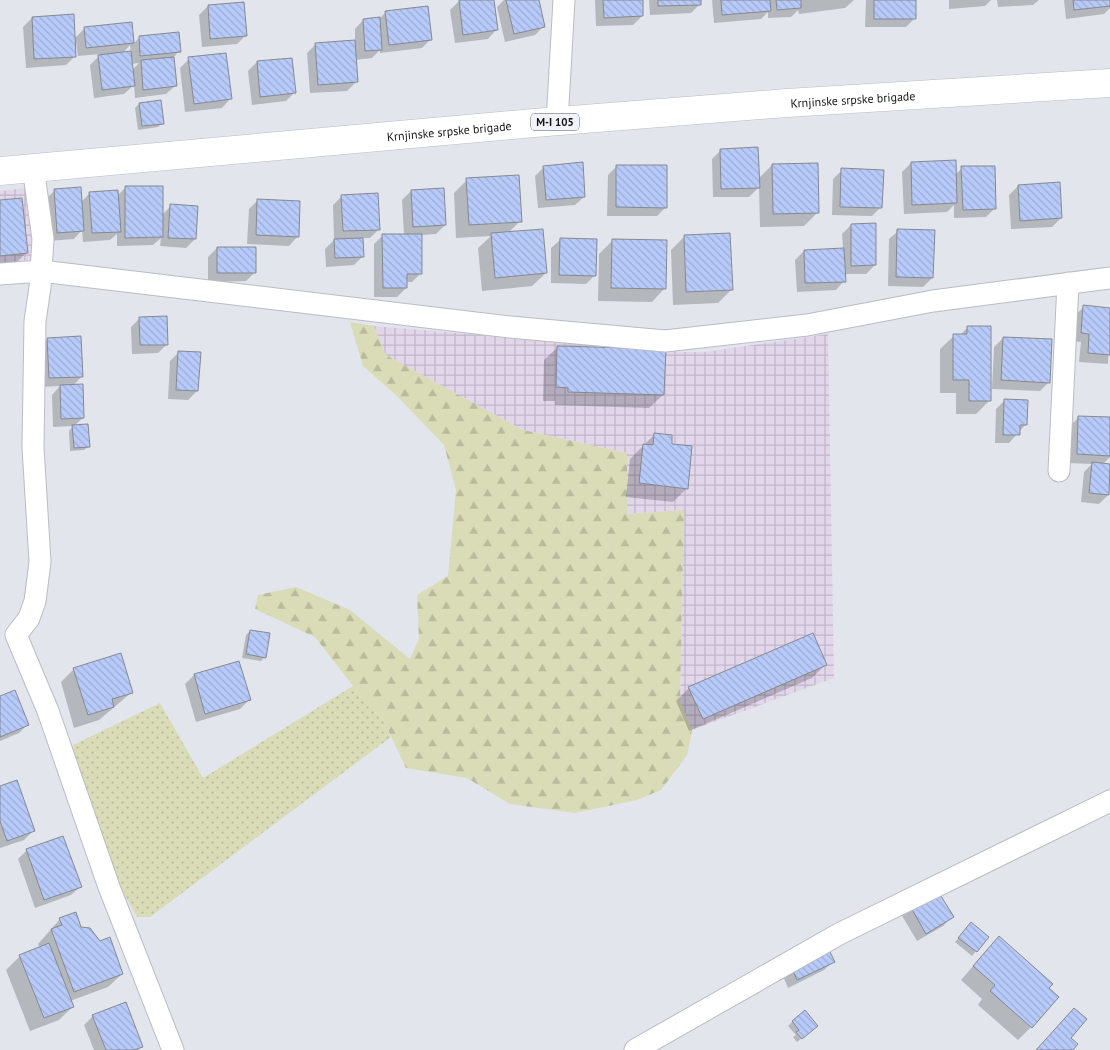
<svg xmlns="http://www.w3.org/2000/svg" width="1110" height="1050" font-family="'PT Sans',sans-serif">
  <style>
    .industrial { fill: url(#industrial-grid) }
    .grass { fill: url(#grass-dots) }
    .forest { fill: url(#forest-firs) }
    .shadow { fill: #0003; fill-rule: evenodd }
    .building { fill: url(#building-back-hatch); stroke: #86898f }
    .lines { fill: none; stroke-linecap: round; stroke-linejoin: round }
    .minor-casing { stroke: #b9bcc3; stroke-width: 23 }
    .major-casing { stroke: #b9bcc3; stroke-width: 29 }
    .minor { stroke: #fff; stroke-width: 21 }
    .major { stroke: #fff; stroke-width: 28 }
    .labels { text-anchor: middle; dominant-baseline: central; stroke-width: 4; stroke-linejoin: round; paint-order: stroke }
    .shield { fill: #f0f3fa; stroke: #56585b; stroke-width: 1 }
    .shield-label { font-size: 11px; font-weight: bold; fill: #141517 }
    .street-label { font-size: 12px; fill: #141517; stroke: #f0f3fa }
  </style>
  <defs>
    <pattern id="industrial-grid" width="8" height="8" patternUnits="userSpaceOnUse" patternTransform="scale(1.25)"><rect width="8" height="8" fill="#e2d6eb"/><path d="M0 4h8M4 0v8" fill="none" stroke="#c1b7c9"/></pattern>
    <pattern id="grass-dots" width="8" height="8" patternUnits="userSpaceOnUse" patternTransform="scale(1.25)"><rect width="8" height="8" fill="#d9dcb6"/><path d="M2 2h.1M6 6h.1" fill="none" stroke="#b9bc9c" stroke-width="1.8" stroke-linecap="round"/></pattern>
    <pattern id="forest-firs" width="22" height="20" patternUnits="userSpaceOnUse" patternTransform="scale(1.25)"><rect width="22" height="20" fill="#d9dcb6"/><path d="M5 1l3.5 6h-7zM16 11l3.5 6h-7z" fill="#b9bc9c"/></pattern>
    <pattern id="building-back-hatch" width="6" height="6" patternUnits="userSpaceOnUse" patternTransform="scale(1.25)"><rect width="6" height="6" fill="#b7caf9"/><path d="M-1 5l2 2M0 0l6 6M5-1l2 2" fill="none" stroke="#9cadd5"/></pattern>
  </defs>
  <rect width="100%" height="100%" fill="#e2e5ec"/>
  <path class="industrial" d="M25,188L35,238L31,260L0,263V191Z
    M374,326L683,352H705L828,334L834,678L692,730L680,702L684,510L627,514V453L523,430L386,355Z"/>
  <path class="grass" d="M353,686L383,719L391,737L150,917H137L122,890L69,747L160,703L203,778Z"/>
  <path class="forest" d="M350,322L374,326L386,355L523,430L627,453V514L684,510L680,702L692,730L687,755L661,790L637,800L575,813L510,804L467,778L406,768L383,719L353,686L315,637L255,609L258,595L296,587L350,610L410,659L419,639L417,595L448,576L456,490L444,445L397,396L363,366Z"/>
  <path class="shadow" d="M470,0H493L496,30L488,39L455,43L450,10L459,1Z
    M504,0H538L544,26L535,35L505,42L497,7Z
    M595,0H641L642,16L633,25L596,26Z
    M649,0H700V4L691,13L650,15Z
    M712,0H854L845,8L799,14L798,10L791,17L768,18V12L761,19L714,23Z
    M866,0H915V18L906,27H865Z
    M949,0H991L985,6L949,9Z
    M997,0H1039L1033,5L998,7Z
    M1064,0H1110V8L1104,14L1066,19Z
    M208,6L246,35L237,44L202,47L199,15Z
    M386,12L431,39L422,48L380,53V50L372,58L355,60L356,82L347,91L310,93L307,53L316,44L355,41V29L363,20L379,19Z
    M32,18L74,39L85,28L131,23L133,44L139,38L179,51L173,58L175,86L166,94L135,98L134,85L124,94L94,98L90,65L101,54L78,56L76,42H74L75,56L66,65L26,68L23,27ZM130,45L131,53L122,54ZM139,63L132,70L131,64Z
    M189,59L230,99L222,108L185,112L180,68Z
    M257,62L294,93L286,101L252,105L248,71Z
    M139,104L163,123L158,127L138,130L135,108Z
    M721,150L758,179L772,165L818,212L804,226L760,227L759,187L749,197H713L712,159Z
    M911,163L955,175L962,168L995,208L986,217L954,218V205L947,212L904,214L902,172Z
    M617,166L666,207L657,216H607L608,175Z
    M544,167L584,197L575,205L538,208L535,176Z
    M842,170L881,207L872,216L832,215L833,179Z
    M467,180L520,221L508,233L546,273L532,286L482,291L478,248L491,236L456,238L454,193Z
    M1059,184L1061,218L1052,227L1011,229L1009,195L1018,186Z
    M125,188L162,215L171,206L195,239L186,248L160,246L161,238L153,245L117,246V234L110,240L83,242L82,230L74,239L49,241L46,199L55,190L81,202L90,193L117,196Z
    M411,191L445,225L436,234L421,235V273L412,282H405L406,288L397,297H374V244L383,235H404L402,200Z
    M342,196L379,229L370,238H362L363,256L354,265L326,267L325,249L334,240L333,205Z
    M258,200L297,237L289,246L247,244L249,209Z
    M0,202L26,253L13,266L0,268Z
    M851,225L875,265L866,274H844V281L836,290L797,292L795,260L804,251L843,249L842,234Z
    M898,231L932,278L923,287L888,286L889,239Z
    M684,237L732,289L718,303L673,305L671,250Z
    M560,240L595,275L586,284L551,283V248Z
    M612,241L665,288L652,302L598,301L599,254Z
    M217,248L255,272L246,281L208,282V257Z
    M1084,307L1110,309L1108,364L1079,362L1081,342L1072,341L1075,315Z
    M140,318L167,344L158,353L132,354L131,327Z
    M968,327L989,401L976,414H956V393H940V349L954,336H959Z
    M1003,338L1049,382L1040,391L992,389L994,347Z
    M48,339L82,376L73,386L83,418L74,426L89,446L84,450L70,451L69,431L73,426L53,427L52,395L60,386L40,387L39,348Z
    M558,347L663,395L649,408L555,405V401H543L544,360Z
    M179,352L197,391L188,400L168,399L170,361Z
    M1005,400L1026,424L1009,443H995L996,409Z
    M1079,417L1110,419V457L1103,464L1110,465L1108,495L1099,504L1081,502L1084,472L1092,464L1068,463L1070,426Z
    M655,434L670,445L687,488L673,502L626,497L630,459Z
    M250,631L265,657L261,661L242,658L246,635Z
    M238,662L249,700L240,709L196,722L185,684L194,675Z
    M825,665L812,678L689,731L676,701L689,688Z
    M74,669L132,692L99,720L74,728L61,682Z
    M0,697L28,724L19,733L0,741Z
    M0,788L33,831L24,840L0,848Z
    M27,850L80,887L71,895L35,908L18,859Z
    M910,905L952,917L943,926L917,941L901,914Z
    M60,919L80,928L122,974L108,987L70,1001L73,1006L59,1020L30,1031L6,970L20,956L40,948L38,944Z
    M967,928L976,951L972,956L955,942Z
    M986,951L1048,988L1031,1027L1018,1040L978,1005L982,999L961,980Z
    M833,961L824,970L788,988L783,976L791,967Z
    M93,1016L141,1046L138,1050H94L84,1025Z
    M793,1021L812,1030L797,1042L793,1037L796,1035L788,1026Z"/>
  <path class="building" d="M459,0H494L498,30L463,35Z
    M506,0H539L545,27L514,34Z
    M603,0H643V16L604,18Z
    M658,0H701V5L658,6Z
    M721,0H770L771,11L722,15Z
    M776,0H801V8L777,10Z
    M874,0H916V19H874Z
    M1073,0H1110V6L1074,10Z
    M244,2L247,36L210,39L208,5Z
    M428,6L432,40L389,45L385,11Z
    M74,14L76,57L34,59L32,17Z
    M380,17L382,50L365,51L363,19Z
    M132,22L134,43L86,48L84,27Z
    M179,32L181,52L140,56L139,36Z
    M355,40L358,82L318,85L315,43Z
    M131,51L135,86L102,90L98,55Z
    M226,53L232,99L194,104L188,57Z
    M174,57L177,86L143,90L141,60Z
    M292,58L296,93L260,97L257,61Z
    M161,100L164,124L142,126L139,103Z
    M758,147L760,188L721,189L720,149Z
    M956,160L957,203L912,205L911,162Z
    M583,162L585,197L546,200L543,166Z
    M818,163L819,213L773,214L772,164Z
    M616,165H667V208L616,207Z
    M961,166H995L996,209L963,210Z
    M841,168L884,170L882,208L840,207Z
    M519,175L522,222L469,225L466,178Z
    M1060,182L1062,218L1020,221L1018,185Z
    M125,186H163V237L125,238Z
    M81,187L84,231L57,233L54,189Z
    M444,188L446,225L413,227L411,190Z
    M118,190L121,232L92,233L89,192Z
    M378,193L380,230L343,231L341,195Z
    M22,198L28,253L0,256V200Z
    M257,199L300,201L299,237L256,235Z
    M170,204L198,206L196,239L168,238Z
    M876,223V265L851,266V224Z
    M543,229L547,273L495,278L491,233Z
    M897,229L935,230L933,278L896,277Z
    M730,233L733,290L686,292L684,235Z
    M382,234H422V274H407V288H383Z
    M363,238L364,257L335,258L334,239Z
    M560,238L597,239L596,276L559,275Z
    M612,239L667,240L666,289L611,288Z
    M217,247H256V273H217Z
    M844,248L846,282L805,283L804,250Z
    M1083,305L1110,308V355L1088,353L1089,334L1081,333Z
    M167,316L168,345H140L139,317Z
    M967,326H991V401H969V380H953V334H967Z
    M81,336L83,377L49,378L47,338Z
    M1003,337L1052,339L1050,383L1001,380Z
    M557,346L666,349L664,395L568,392V388L556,387Z
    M178,351L201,352L198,391L176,390Z
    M83,384L84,418L61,419L60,385Z
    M1004,399L1028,400L1027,425H1020V435H1003Z
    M1078,416L1110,417V456L1077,454Z
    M88,424L90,447L74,448L72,425Z
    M654,433L672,435V444L692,446L688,489L639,483L643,444L653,445Z
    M1092,462L1110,464L1109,495L1089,493Z
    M250,630L270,633L266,658L246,654Z
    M813,633L827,665L703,719L688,687Z
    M121,653L133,693L112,699L114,707L88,715L73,668Z
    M239,661L251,700L205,714L194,674Z
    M15,690L29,725L0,737V696Z
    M17,780L35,831L7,841L0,821V786Z
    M63,836L82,887L44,900L26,849Z
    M936,888L954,917L926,934L909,904Z
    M76,912L81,927L90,928L100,941L110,937L123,974L74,992L51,929L62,925L59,918Z
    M971,922L989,937L977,952L958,938Z
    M999,936L1053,984L1049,988L1059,997L1032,1028L990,991L995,985L973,966Z
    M49,943L74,1007L44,1018L19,955Z
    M828,948L835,962L797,980L791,966Z
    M126,1002L143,1047L134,1050H106L92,1015Z
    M1074,1008L1087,1019L1071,1038L1078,1044L1073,1050H1036Z
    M805,1010L818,1026L802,1039L796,1032L799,1030L792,1021Z"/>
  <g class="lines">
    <defs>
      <path id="minor" d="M557,122L564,0
        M33,167L43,239L40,287L35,321L33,447L40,562L35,601L29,618L16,635L48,711L109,887L173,1050
        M0,274L41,271L510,327L665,341L807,325L933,301L1110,278
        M1059,471L1068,283
        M635,1050L839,934L1110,801"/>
      <g id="major">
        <path id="s1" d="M0,171L534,123L787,103L1110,83"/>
      </g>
    </defs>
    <use href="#minor" class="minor-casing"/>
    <use href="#major" class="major-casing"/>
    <use href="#minor" class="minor"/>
    <use href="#major" class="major"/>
  </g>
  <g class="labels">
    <rect class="shield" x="531" y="113.5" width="48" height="17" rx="4"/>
    <g class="shield-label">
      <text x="555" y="122">M-I 105</text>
    </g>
    <g class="street-label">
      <text stroke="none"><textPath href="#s1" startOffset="856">Krnjinske srpske brigade</textPath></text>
      <text stroke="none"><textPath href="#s1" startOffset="451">Krnjinske srpske brigade</textPath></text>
    </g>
  </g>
</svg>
